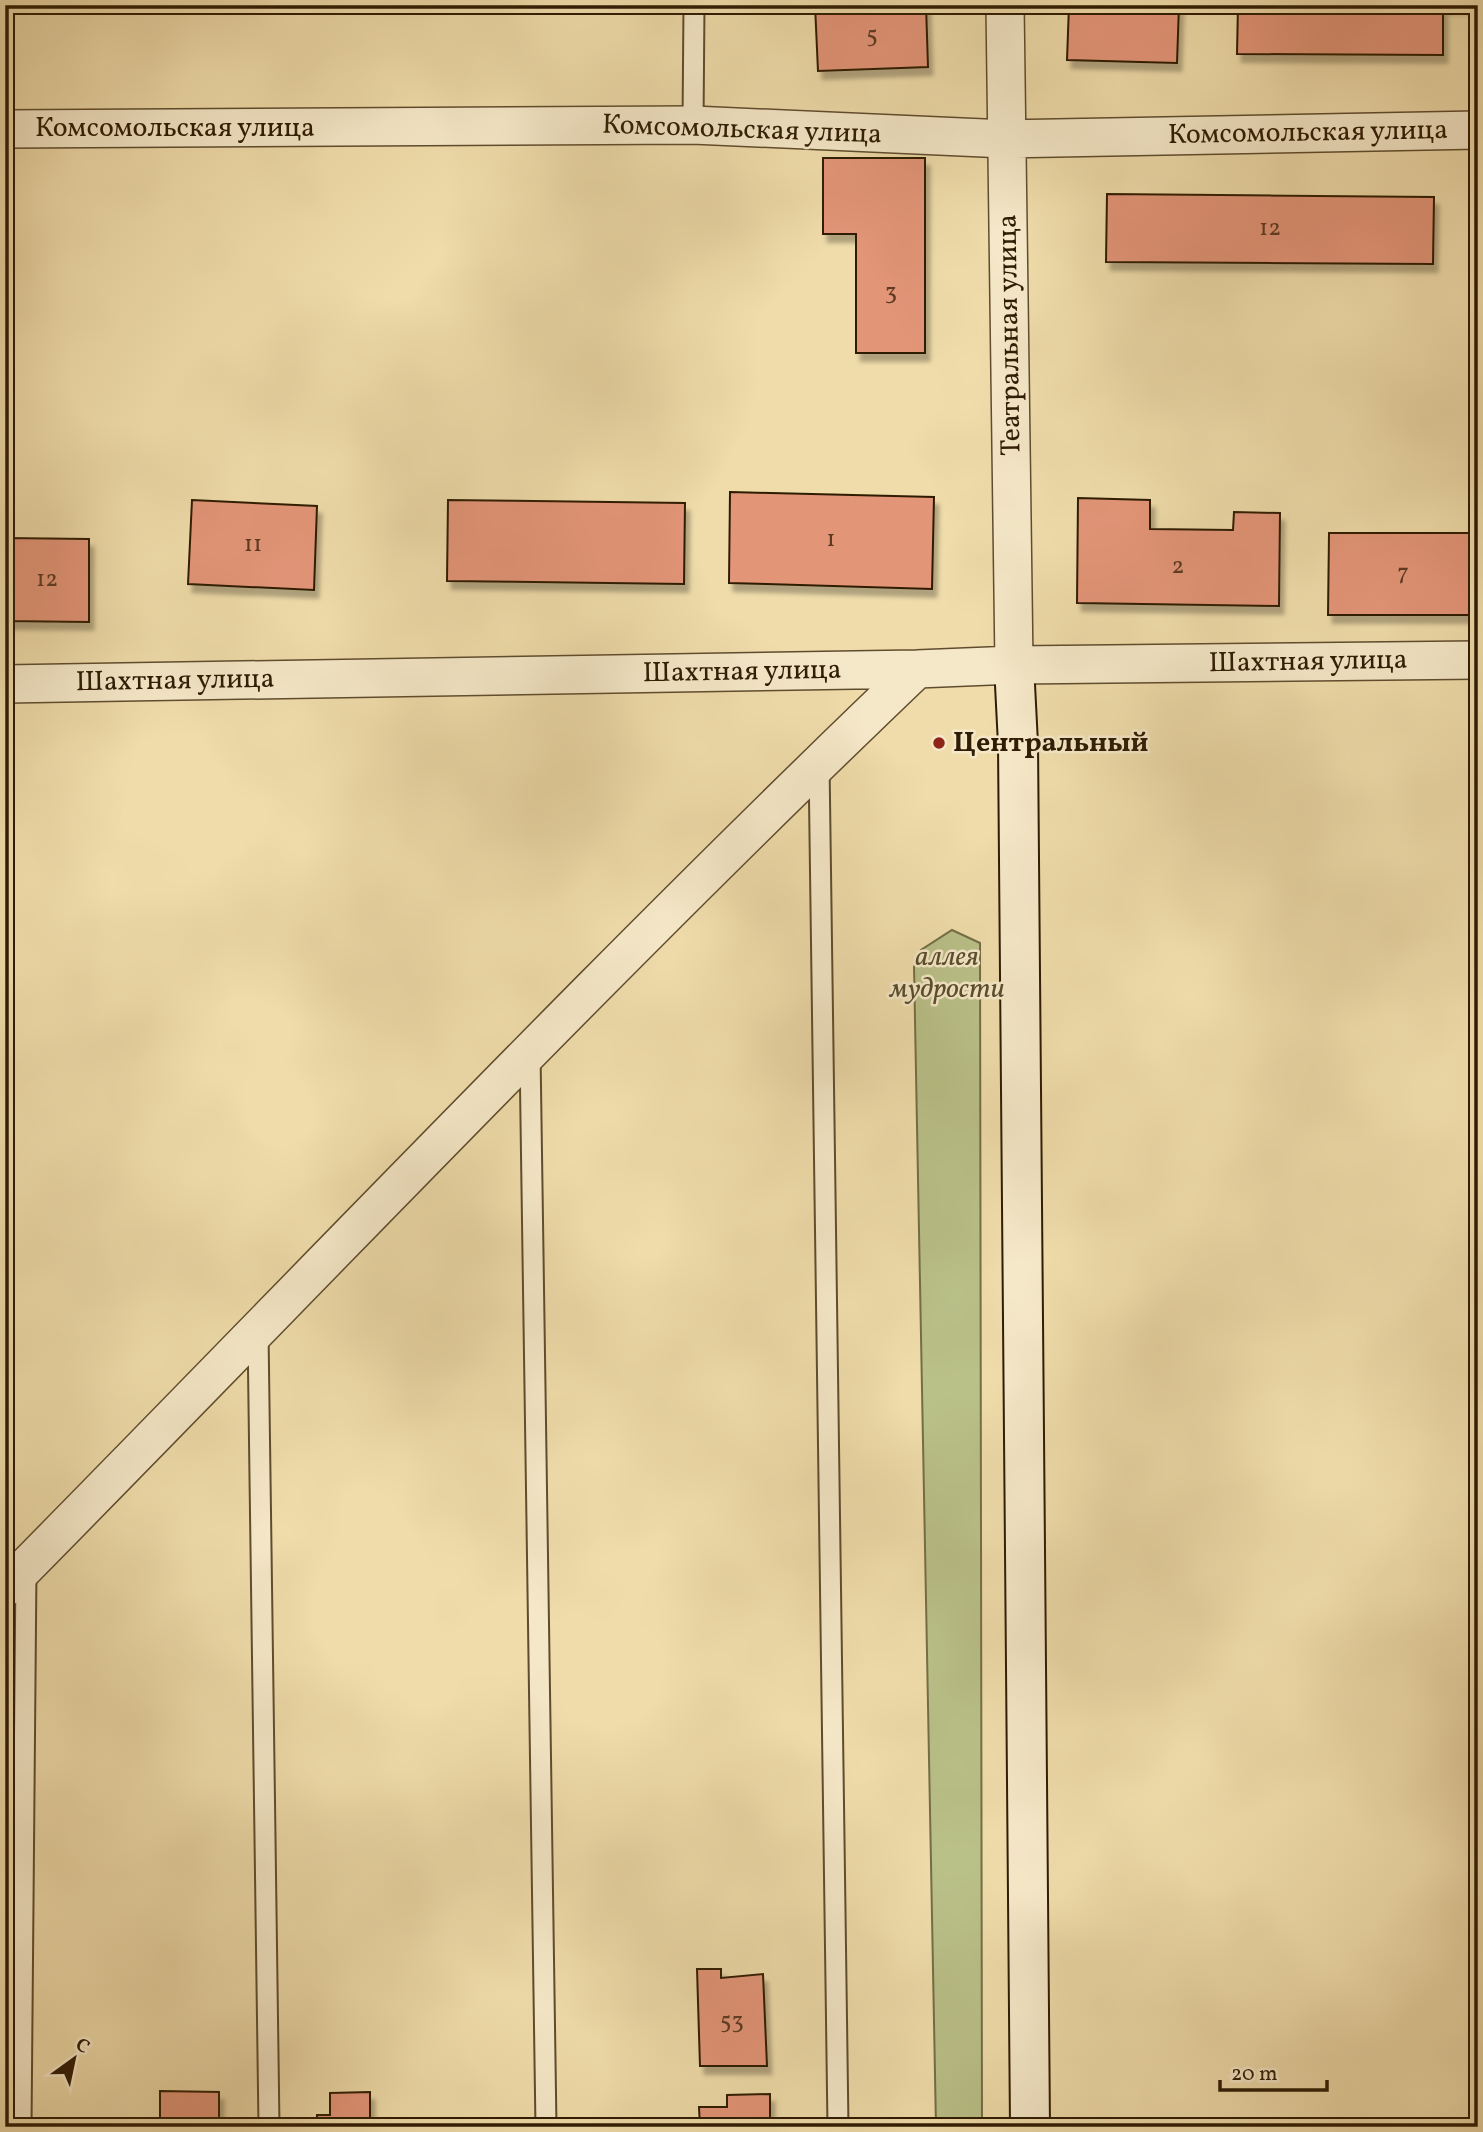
<svg xmlns="http://www.w3.org/2000/svg" width="1483" height="2132" font-family="Vollkorn,serif">
  <style>
    .green { fill: #b9c088; stroke: #746e46; stroke-width: 2 }
    .building { fill: #e39578; stroke: #2f1c04; stroke-width: 2; filter: url(#shadow) }
    .lines { fill: none; stroke-linecap: round; stroke-linejoin: round }
    .lane-casing { stroke: #5f4c2e; stroke-width: 23 }
    .street-casing { stroke: #5f4c2e; stroke-width: 40 }
    .secondary-casing { stroke: #2f1c04; stroke-width: 42 }
    .lane { stroke: #f5e8c8; stroke-width: 19 }
    .street { stroke: #f5e8c8; stroke-width: 37 }
    .secondary { stroke: #f5e8c8; stroke-width: 38 }
    .poi-dot { fill: #8f2418; stroke: #f5e8c8; stroke-width: 2.5 }
    .labels { text-anchor: middle; dominant-baseline: central; stroke-width: 5; stroke-linejoin: round; paint-order: stroke }
    .number-label { font-size: 24px; fill: #5c3a21 }
    .street-label { font-size: 28px; fill: #2f1c04; stroke: #f5e8c8 }
    .poi-label { font-size: 28px; font-weight: bold; fill: #2f1c04; stroke: #f5e8c8; text-anchor: start }
    .park-label { font-size: 28px; font-style: italic; fill: #584d2c; stroke: #f5e8c8 }
  </style>
  <defs>
    <filter id="shadow"><feDropShadow dx="4.5" dy="8" stdDeviation="2" flood-color="#0004"/></filter>
  </defs>
  <rect width="100%" height="100%" fill="#efdcaa"/>
  <filter id="stains"><feTurbulence type="fractalNoise" baseFrequency=".00286" numOctaves="4"/><feColorMatrix values="0 0 0 0 .2 0 0 0 0 .09 0 0 0 0 .02 0 0 0 .5 -.17"/></filter>
  <radialGradient id="worn" r=".72"><stop offset=".6" stop-color="#630" stop-opacity="0"/><stop offset="1" stop-color="#630" stop-opacity=".3"/></radialGradient>
  <path class="green" d="M952,930L980,943L982,2127H936L914,967L921,950Z"/>
  <path class="building" d="M815,5H926L928,67L818,71Z
    M1069,5H1179L1177,63L1067,60Z
    M1238,5H1477L1443,6V55L1237,54Z
    M823,158H925V353H856V234H823Z
    M1107,194L1434,197L1433,264L1106,262Z
    M730,492L934,497L932,589L729,583Z
    M1078,498L1150,500V529L1233,530L1234,512L1280,513L1279,606L1077,603Z
    M192,500L317,506L314,590L188,584Z
    M448,500L685,503L684,584L447,581Z
    M1329,533H1478V615H1328Z
    M5,538L89,539V622L5,621Z
    M697,1969H721V1978L763,1974L767,2066H700Z
    M160,2091L219,2092V2127H160Z
    M370,2092V2127H317V2115H330V2093Z
    M770,2094V2123L765,2124V2127H700L699,2107H727V2095Z"/>
  <g class="lines">
    <defs>
      <path id="lane" d="M693,125L694,5
        M819,763L838,2127
        M530,1053L546,2127
        M258,1332L269,2127
        M21,2127L26,1568"/>
      <path id="street" d="M1005,5L1014,665
        M5,129L693,125L1006,139L1478,130
        M5,684L917,669L1014,665L1478,660
        M5,1588C308,1281 605,967 917,669"/>
      <path id="secondary" d="M1014,665L1018,744L1030,2127"/>
    </defs>
    <use href="#lane" class="lane-casing"/>
    <use href="#street" class="street-casing"/>
    <use href="#secondary" class="secondary-casing"/>
    <use href="#lane" class="lane"/>
    <use href="#street" class="street"/>
    <use href="#secondary" class="secondary"/>
  </g>
  <circle class="poi-dot" cx="939" cy="743" r="7"/>
  <g class="labels">
    <g class="number-label">
      <text x="872" y="36">5</text>
      <text x="1270" y="229">12</text>
      <text x="891" y="293">3</text>
      <text x="831" y="540">1</text>
      <text x="253" y="545">11</text>
      <text x="1178" y="567">2</text>
      <text x="1403" y="574">7</text>
      <text x="47" y="580">12</text>
      <text x="732" y="2022">53</text>
    </g>
    <g class="street-label">
      <text x="175" y="128">Комсомольская улица</text>
      <text transform="translate(742 130) rotate(2)">Комсомольская улица</text>
      <text transform="translate(1308 133) rotate(-1)">Комсомольская улица</text>
      <text transform="translate(1010 335) rotate(-91)">Театральная улица</text>
      <text transform="translate(1308 662) rotate(-1)">Шахтная улица</text>
      <text transform="translate(742 672) rotate(-1)">Шахтная улица</text>
      <text transform="translate(175 681) rotate(-1)">Шахтная улица</text>
    </g>
    <g class="poi-label">
      <text x="953" y="743">Центральный</text>
    </g>
    <g class="park-label">
      <text x="947" y="957">аллея<tspan x="947" dy="32">мудрости</tspan></text>
    </g>
  </g>
  <rect width="1483" height="2132" fill="none" stroke="#efdcaa" stroke-width="28"/>
  <rect x="7" y="7" width="1469" height="2118" fill="none" stroke="#2f1c04" stroke-width="3.5"/>
  <rect x="14" y="14" width="1455" height="2104" fill="none" stroke="#2f1c04" stroke-width="2"/>
  <g transform="translate(74 2059) rotate(33)" stroke="#f5e8c8" stroke-width="5" paint-order="stroke">
  <path d="M0-5L12 26L0 18L-12 26Z" fill="#2f1c04"/>
  <text y="-10" font-size="19" font-weight="bold" text-anchor="middle" fill="#2f1c04">С</text>
  </g>
  <path d="M1220 2080v10h107v-10" fill="none" stroke="#2f1c04" stroke-width="3.5"/>
  <text x="1231" y="2080" font-size="21" fill="#2f1c04" stroke="#f5e8c8" stroke-width="5" paint-order="stroke">20 m</text>
  <rect width="100%" height="100%" filter="url(#stains)"/>
  <rect width="100%" height="100%" fill="url(#worn)"/>
</svg>
